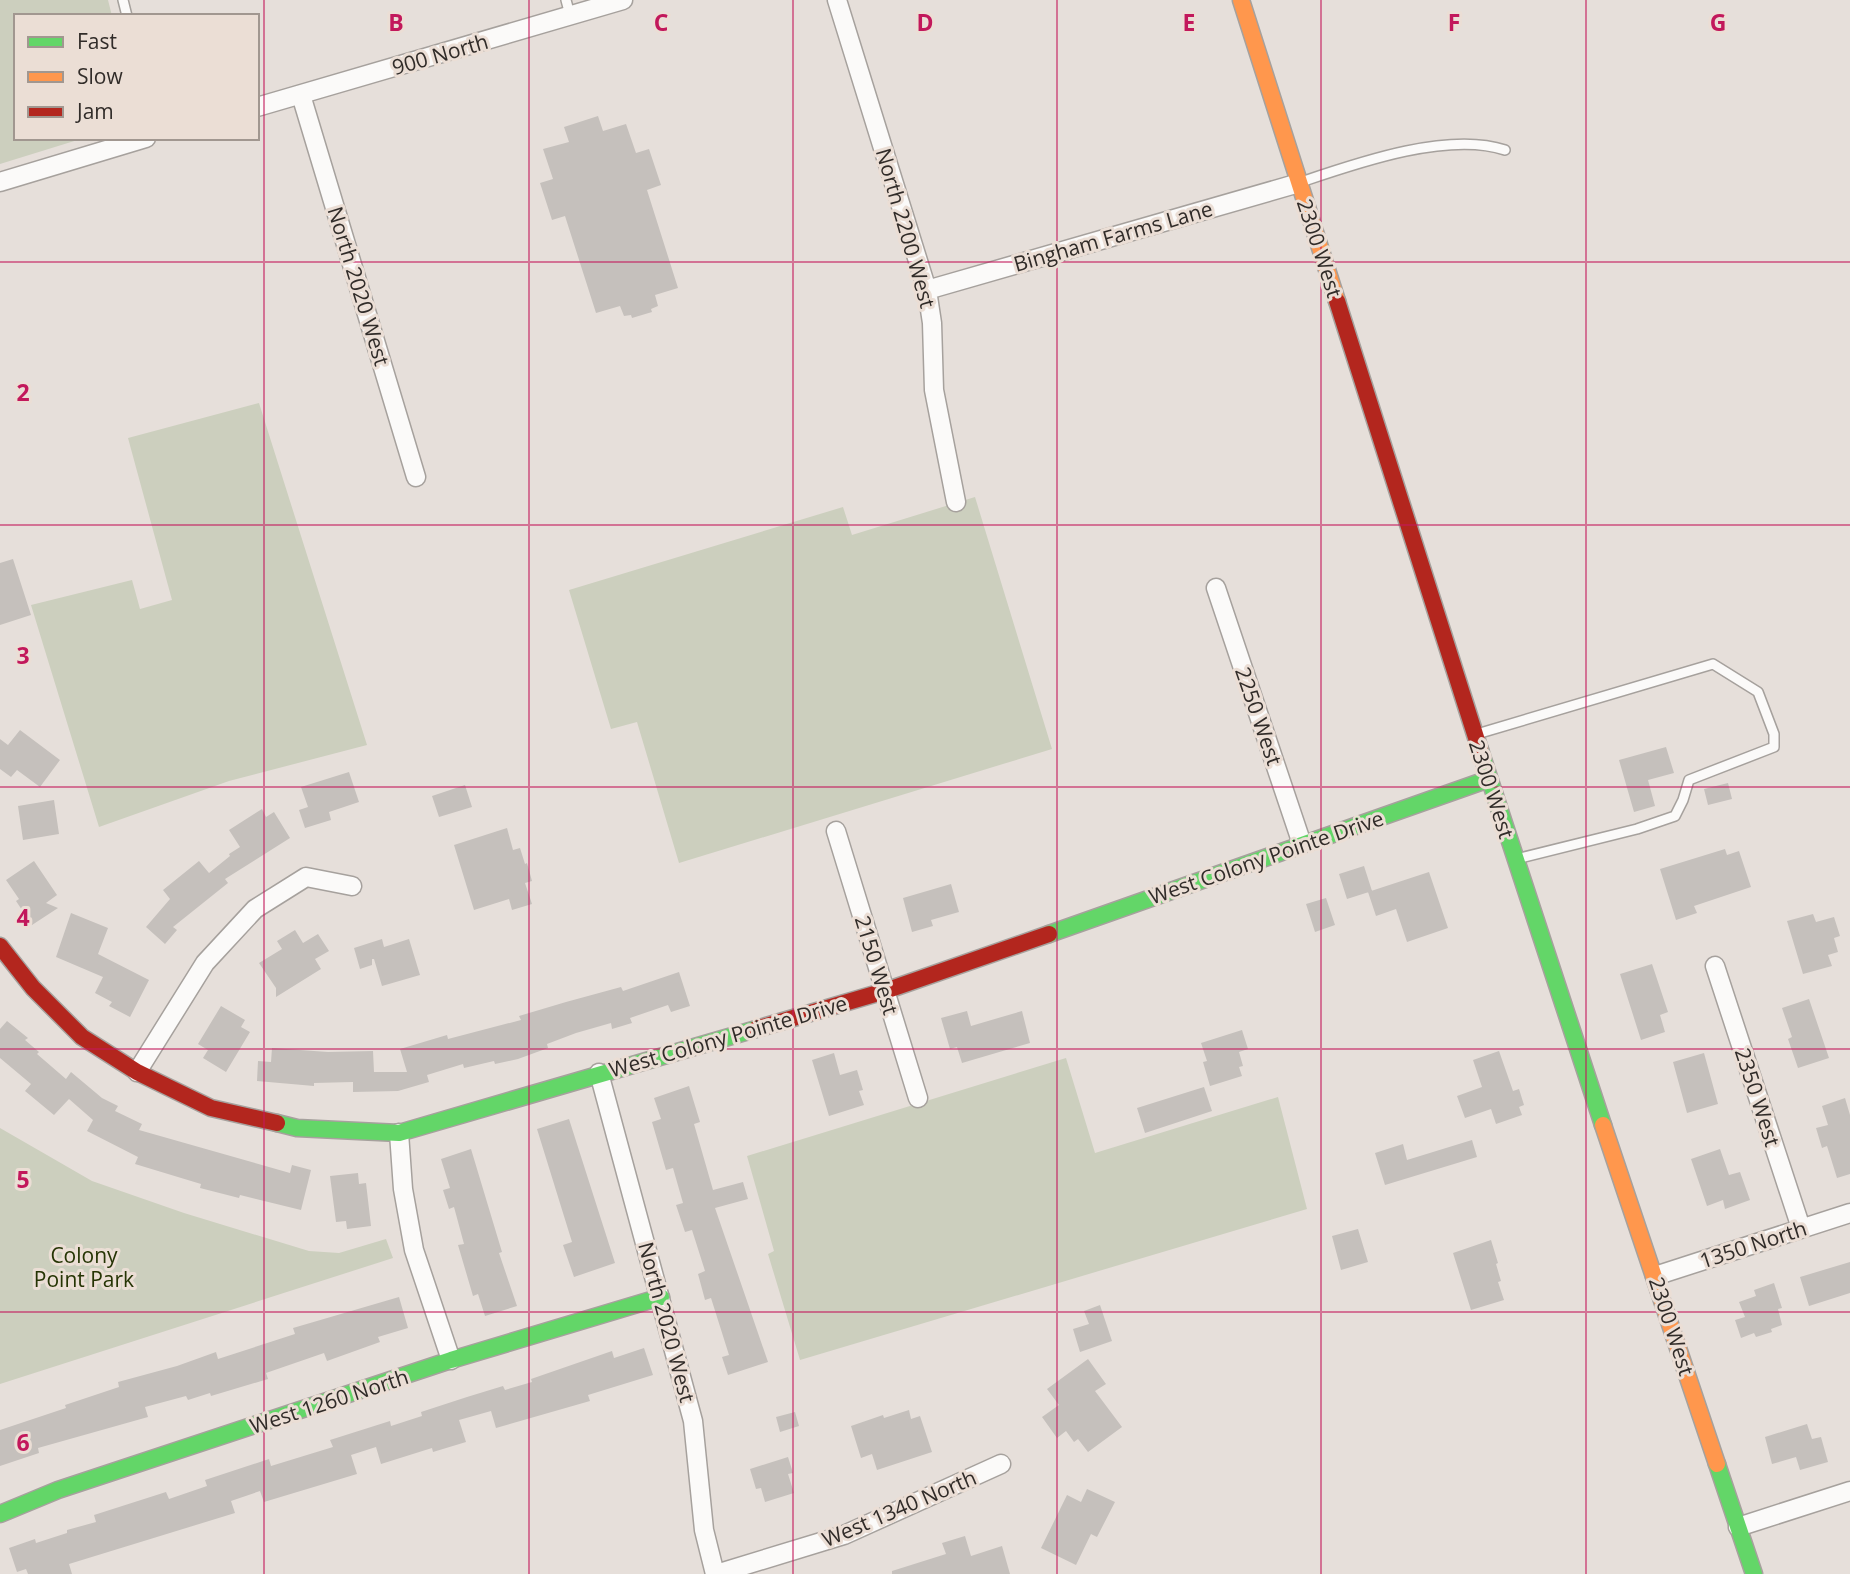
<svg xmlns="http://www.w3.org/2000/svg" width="1850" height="1574" font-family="'Open Sans',sans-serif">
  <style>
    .green { fill: #cccfbe }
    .building { fill: #c5c0bc }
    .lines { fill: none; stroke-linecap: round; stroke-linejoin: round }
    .lane-casing { stroke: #a6a19d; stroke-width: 12 }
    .street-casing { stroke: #a6a19d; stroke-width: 21 }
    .fast-casing { stroke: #a6a19d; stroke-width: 19 }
    .slow-casing { stroke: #a6a19d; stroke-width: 19 }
    .jam-casing { stroke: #a6a19d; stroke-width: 19 }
    .lane { stroke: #fbfaf9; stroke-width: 9 }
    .street { stroke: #fbfaf9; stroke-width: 18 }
    .fast { stroke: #63d668; stroke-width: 16 }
    .slow { stroke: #ff974d; stroke-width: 16 }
    .jam { stroke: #b3261e; stroke-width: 16 }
    .grid { fill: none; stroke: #c2185b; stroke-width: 2; stroke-opacity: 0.55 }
    .labels { text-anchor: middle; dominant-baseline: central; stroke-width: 6; stroke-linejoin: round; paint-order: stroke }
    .street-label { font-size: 21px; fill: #312c29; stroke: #ebded5 }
    .park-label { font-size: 21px; fill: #253404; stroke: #ebded5 }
    .grid-label { font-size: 23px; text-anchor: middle; font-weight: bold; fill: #c2185b; stroke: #ebded5; stroke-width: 6; stroke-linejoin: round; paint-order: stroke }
  </style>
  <rect width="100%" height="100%" fill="#e6dfda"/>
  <path class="green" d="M0,0H108L112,16H16V138H84L0,164Z
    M259,403L367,745L229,781L99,827L31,605L132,580L140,609L172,600L128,438Z
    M975,497L1052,749L679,863L637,722L611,729L569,590L843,507L852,535Z
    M1066,1058L1095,1153L1278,1097L1307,1209L800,1360L768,1254L774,1251L747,1156Z
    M0,1128L92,1181L184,1213L309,1251L339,1253L386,1239L393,1258L0,1384Z"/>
  <path class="building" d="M598,116L603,131L626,124L636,153L649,149L661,185L647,190L678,288L655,295L658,306L651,309L652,312L632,318L631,315L624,316L620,306L596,313L565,216L552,220L540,183L553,179L543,149L569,142L564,127Z
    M13,559L31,615L0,625V563Z
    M20,730L60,760L40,787L17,770L11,777L0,769V739L8,745Z
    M1666,747L1674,773L1648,780L1655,806L1634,812L1619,760Z
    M349,772L359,802L329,812L331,820L305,828L299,810L308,807L301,787Z
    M1728,783L1732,799L1708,805L1704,789Z
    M465,785L472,807L439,817L432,796Z
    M54,800L59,834L23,840L18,806Z
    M262,809L266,817L274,812L290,838L225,879L228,883L173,927L177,930L165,944L146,927L170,899L163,890L199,861L209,873L230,856L229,854L240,847L229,830Z
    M507,828L513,850L520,848L525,864L527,863L532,881L525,883L532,904L512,910L509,899L474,910L454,845Z
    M1725,849L1727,855L1739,851L1751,887L1694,906L1697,913L1676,920L1660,869Z
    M34,861L57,895L46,903L58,908L32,925L16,901L19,899L6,880Z
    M1364,866L1372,891L1347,899L1339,874Z
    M1429,872L1448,928L1407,942L1396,909L1376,916L1368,892Z
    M951,884L959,912L931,920L933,926L912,932L903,898Z
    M1326,898L1335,925L1315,932L1306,904Z
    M71,913L108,928L98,954L149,980L130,1017L109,1006L112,1002L95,993L103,977L56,957Z
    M1813,914L1816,922L1834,917L1840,936L1834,938L1838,952L1828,955L1832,966L1803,974L1787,921Z
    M295,930L303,943L318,934L329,951L315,959L321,969L276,997V988L259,963L282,949L277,941Z
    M382,939L384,947L409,939L420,975L382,986L374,959H372V965L360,969L354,948Z
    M1652,964L1668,1012L1660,1015L1665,1032L1641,1040L1620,974Z
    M679,972L690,1006L671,1012L668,1005L630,1018L632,1023L612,1029L611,1023L576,1033L547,1044L548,1048L518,1059L495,1064L494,1061L464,1068L463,1064L427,1075L429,1082L398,1091L353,1092V1082L314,1083V1086L257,1081L258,1061L271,1062L272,1048L328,1052L373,1051L374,1072H407L400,1049L447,1035L448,1039L521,1020L519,1016L566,1002L621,987L623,991Z
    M1809,999L1829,1058L1798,1068L1788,1039L1792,1037L1782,1008Z
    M221,1006L245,1020L241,1027L250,1032L226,1072L203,1058L208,1050L198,1044Z
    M967,1011L971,1026L1022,1011L1030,1043L962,1063L957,1047L950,1049L941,1018Z
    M7,1021L28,1038L25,1040L39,1052L37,1054L66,1079L71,1072L102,1098L118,1106L115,1111L142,1124L139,1130L290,1173L292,1165L311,1170L301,1210L240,1195L239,1198L200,1188L201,1184L135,1164L138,1157L87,1131L93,1120L69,1099L54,1115L25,1091L31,1084L0,1058V1029Z
    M1242,1030L1248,1049L1239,1052L1243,1066L1239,1067L1242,1076L1210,1086L1203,1062L1207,1061L1201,1043Z
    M1499,1051L1513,1091L1519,1089L1524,1105L1519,1107L1522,1115L1496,1124L1491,1109L1465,1118L1457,1096L1482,1087L1473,1060Z
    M834,1053L840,1075L857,1070L863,1090L859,1091L864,1105L829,1116L812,1060Z
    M1704,1053L1718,1104L1687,1113L1673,1062Z
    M689,1086L700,1122L694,1124L713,1190L743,1182L748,1199L715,1208L768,1362L728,1375L722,1357L729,1355L711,1298L705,1300L698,1274L705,1271L692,1230L685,1232L676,1205L683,1203L673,1168L666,1170L652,1122L661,1119L654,1098Z
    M1204,1087L1212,1111L1145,1133L1137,1108Z
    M1845,1098L1850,1115V1174L1837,1178L1827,1146L1822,1148L1816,1128L1828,1125L1822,1106Z
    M569,1119L615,1263L574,1277L563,1245L572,1242L537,1129Z
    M1472,1140L1477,1157L1385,1185L1375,1153L1403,1144L1407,1160Z
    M471,1149L502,1252L499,1253L517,1306L485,1316L478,1294L473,1296L458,1245L464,1244L454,1207L449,1209L443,1190L450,1188L441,1159Z
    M1720,1149L1729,1175L1740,1172L1750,1200L1725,1209L1723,1200L1707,1206L1691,1159Z
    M358,1173L359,1184L366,1183L371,1226L347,1229L346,1221L336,1222L330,1176Z
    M1358,1229L1368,1262L1341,1270L1332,1236Z
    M1491,1240L1498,1263L1496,1264L1501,1281L1498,1282L1504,1300L1471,1310L1453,1253Z
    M1850,1262V1293L1809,1306L1800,1277Z
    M1774,1283L1782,1308L1778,1309L1782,1325L1771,1329L1772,1332L1756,1337L1754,1333L1741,1338L1735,1320L1745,1317L1739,1302L1756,1296L1754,1290Z
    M399,1297L408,1328L378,1337L380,1342L327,1361L324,1353L266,1373L268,1379L211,1396L210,1393L188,1400L186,1396L145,1407L148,1417L38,1448L39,1453L0,1466V1430L66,1408L65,1405L119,1387L118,1382L177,1366L216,1352L218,1359L295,1334L293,1328Z
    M1100,1305L1112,1341L1080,1352L1073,1329L1089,1324L1084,1311Z
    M644,1348L653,1375L588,1395L590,1401L496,1428L491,1411L459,1420L466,1442L433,1452L432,1448L381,1464L376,1447L351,1455L357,1474L264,1502L260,1491L231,1501L235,1513L69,1564L72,1574H28L26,1569L17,1572L9,1548L35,1539L36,1543L67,1533V1530L96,1522L94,1515L166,1492L169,1499L207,1486L205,1480L269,1459L271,1466L333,1447L330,1440L390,1421L391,1426L422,1416L421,1412L467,1397L503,1386L505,1390L532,1382L531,1379L612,1351L614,1358Z
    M1088,1359L1106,1384L1095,1391L1122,1427L1088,1452L1078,1439L1074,1442L1066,1431L1057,1438L1042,1417L1059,1405L1047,1389Z
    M909,1410L911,1419L920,1416L932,1452L877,1470L872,1454L861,1458L851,1426L883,1415L884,1418Z
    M795,1412L799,1426L780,1432L776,1417Z
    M1807,1424L1812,1439L1821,1437L1828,1462L1800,1470L1796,1457L1772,1464L1765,1437Z
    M788,1457L793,1473L788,1474L794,1493L765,1502L761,1488L756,1489L750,1469Z
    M1087,1489L1115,1502L1097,1537L1091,1534L1076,1565L1041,1548L1067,1495L1081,1502Z
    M965,1536L971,1556L1002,1546L1010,1574H892V1571L946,1554L942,1543Z"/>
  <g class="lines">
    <defs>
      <path id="lane" d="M123,0L127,16
        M566,0L570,15
        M1301,182C1357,163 1448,131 1505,150
        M1477,734L1713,664L1758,692L1774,734V747L1689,780L1683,800L1675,816L1637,829L1516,859"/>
      <path id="street" d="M837,0L927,290L932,323L934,390L956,502
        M301,95L416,477
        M257,107L623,0
        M0,182L146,138
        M927,290L1299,183
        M1216,588L1302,844
        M836,831L918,1098
        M1715,966L1801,1228
        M137,1072L205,963L255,909L306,877L352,886
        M599,1073L693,1421L704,1530L715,1574
        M399,1133L403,1189L414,1250L451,1360
        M1655,1276L1850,1213
        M1738,1527L1850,1491
        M716,1574L844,1535L1001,1464"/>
      <path id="fast" d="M1480,750L1603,1125
        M1049,934L1489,779
        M277,1123L297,1128L399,1133L756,1029
        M1717,1464L1754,1574
        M0,1514L58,1490L451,1360L661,1297"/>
      <path id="slow" d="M1241,0L1337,301
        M1603,1125L1717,1464"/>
      <path id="jam" d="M1337,301L1480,750
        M0,946L33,988L82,1037L137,1072L211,1108L277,1123
        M756,1029L885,991L1049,934"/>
    </defs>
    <use href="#lane" class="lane-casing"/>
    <use href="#street" class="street-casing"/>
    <use href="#fast" class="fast-casing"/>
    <use href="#slow" class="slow-casing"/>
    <use href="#jam" class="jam-casing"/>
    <use href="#lane" class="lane"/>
    <use href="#street" class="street"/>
    <use href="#fast" class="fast"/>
    <use href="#slow" class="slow"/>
    <use href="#jam" class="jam"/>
  </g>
  <path class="grid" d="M264,0V1574M529,0V1574M793,0V1574M1057,0V1574M1321,0V1574M1586,0V1574M0,262H1850M0,525H1850M0,787H1850M0,1049H1850M0,1312H1850"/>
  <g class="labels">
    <g class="street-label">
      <text transform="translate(440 54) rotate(-16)">900 North</text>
      <text transform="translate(906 228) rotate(74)">North 2200 West</text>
      <text transform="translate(1113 236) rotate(-16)">Bingham Farms Lane</text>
      <text transform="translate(1320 248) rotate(72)">2300 West</text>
      <text transform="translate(359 286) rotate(73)">North 2020 West</text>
      <text transform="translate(1259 716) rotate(71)">2250 West</text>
      <text transform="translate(1492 789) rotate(72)">2300 West</text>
      <text transform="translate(1266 857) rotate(-19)">West Colony Pointe Drive</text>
      <text transform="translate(877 965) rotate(73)">2150 West</text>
      <text transform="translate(728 1036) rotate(-16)">West Colony Pointe Drive</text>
      <text transform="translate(1758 1097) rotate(72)">2350 West</text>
      <text transform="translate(1753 1244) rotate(-18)">1350 North</text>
      <text transform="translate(667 1322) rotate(75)">North 2020 West</text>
      <text transform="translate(1672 1326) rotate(72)">2300 West</text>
      <text transform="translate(329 1401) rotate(-18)">West 1260 North</text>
      <text transform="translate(899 1508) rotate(-23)">West 1340 North</text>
    </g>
    <g class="park-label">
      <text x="84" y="1255">Colony<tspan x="84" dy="24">Point Park</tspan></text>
    </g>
  </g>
  <g class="grid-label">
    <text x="396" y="31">B</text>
    <text x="661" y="31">C</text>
    <text x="925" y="31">D</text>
    <text x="1189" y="31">E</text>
    <text x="1454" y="31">F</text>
    <text x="1718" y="31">G</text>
    <text x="23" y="401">2</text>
    <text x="23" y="664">3</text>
    <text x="23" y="926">4</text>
    <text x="23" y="1188">5</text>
    <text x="23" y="1451">6</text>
  </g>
  <rect x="14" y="14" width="245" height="126" fill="#ebded5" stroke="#a19790" stroke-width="2"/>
  <rect x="28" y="37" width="35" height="10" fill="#63d668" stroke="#a19790" stroke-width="2"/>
  <text x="77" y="49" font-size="21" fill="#312c29">Fast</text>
  <rect x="28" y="72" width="35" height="10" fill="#ff974d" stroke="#a19790" stroke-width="2"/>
  <text x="77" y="84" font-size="21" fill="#312c29">Slow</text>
  <rect x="28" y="107" width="35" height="10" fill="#b3261e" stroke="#a19790" stroke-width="2"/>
  <text x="77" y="119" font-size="21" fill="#312c29">Jam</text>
</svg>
